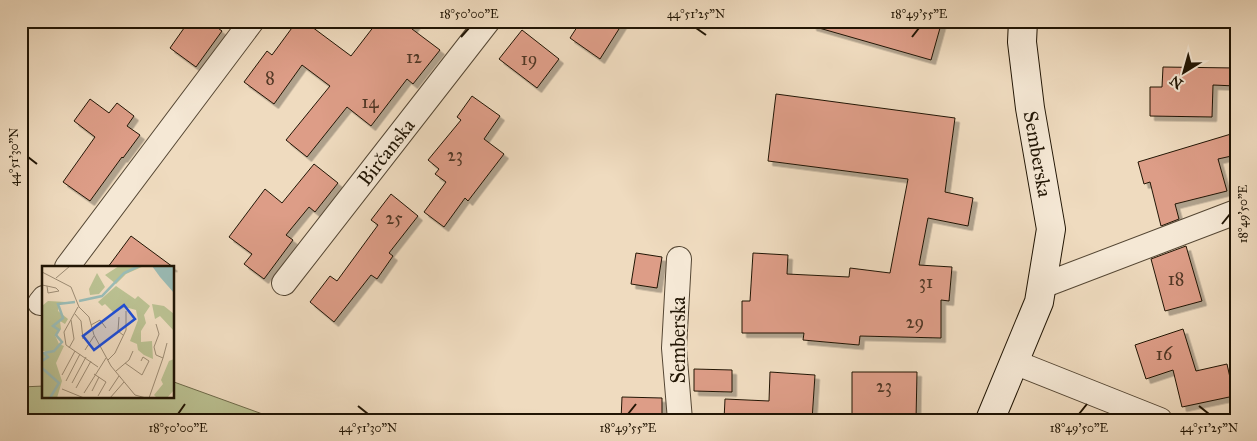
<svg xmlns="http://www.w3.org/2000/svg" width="1257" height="441" font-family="'IM FELL Great Primer',serif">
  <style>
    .green { fill: #bac091; stroke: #6e6a4a }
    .building { fill: #dd9d87; stroke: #211504; filter: url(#shadow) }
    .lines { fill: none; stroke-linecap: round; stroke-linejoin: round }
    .minor-casing { stroke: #544633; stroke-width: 26 }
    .secondary-casing { stroke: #211504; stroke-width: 30 }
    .minor { stroke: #f5e8d5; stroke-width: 24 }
    .secondary { stroke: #f5e8d5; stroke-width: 28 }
    .ticks { fill: none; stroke: #211504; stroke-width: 2 }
    .labels { text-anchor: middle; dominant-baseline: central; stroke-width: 4.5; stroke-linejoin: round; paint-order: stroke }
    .number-label { font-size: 18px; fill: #503725 }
    .street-label { font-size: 20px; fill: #211504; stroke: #f5e8d5 }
    .inset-river { fill: none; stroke: #9abbb5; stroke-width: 2.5 }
    .inset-road { fill: none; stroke: #9d8c74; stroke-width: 1 }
    .view { fill: #1d4ed8; fill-opacity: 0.15; stroke: #1d4ed8; stroke-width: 2.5 }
    .inset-edge { fill: none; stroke: #211504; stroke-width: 2.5 }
    .neatline { fill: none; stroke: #211504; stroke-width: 2 }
    .ticks-label { font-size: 12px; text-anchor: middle; fill: #211504 }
  </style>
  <defs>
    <filter id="shadow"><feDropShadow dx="4.5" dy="4.5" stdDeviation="0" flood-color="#0004"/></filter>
  </defs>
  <rect width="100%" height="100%" fill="#efdbbf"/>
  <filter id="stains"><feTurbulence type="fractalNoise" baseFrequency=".004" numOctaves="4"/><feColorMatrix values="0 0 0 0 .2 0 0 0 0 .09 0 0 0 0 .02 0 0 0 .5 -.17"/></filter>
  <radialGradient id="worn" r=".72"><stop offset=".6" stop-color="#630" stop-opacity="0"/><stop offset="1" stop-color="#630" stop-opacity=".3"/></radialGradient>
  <path class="green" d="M174,382L279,420H21V387L44,386V397H174Z"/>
  <path class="building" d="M189,21H208L222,31L196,67L170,48Z
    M297,21H304L351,56L378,21H418L412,29L440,50L413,84L407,79L371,126L347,107L307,157L286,140L330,86L302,65L274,104L244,82L267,51L272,55Z
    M581,21H624L600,59L570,38Z
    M812,21H942L931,60L812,26Z
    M522,30L559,59L537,88L499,59Z
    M1163,67L1236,68V86L1213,85L1212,117L1150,116V87H1162Z
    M776,94L955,118L945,192L973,198L968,226L928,218L919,265L952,267L949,301L941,300V338L860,336L859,345L803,340L804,333H742V301H750L753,253L788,255L787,274L849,277L850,268L890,273L908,179L768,161Z
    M472,96L500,116L484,139L504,154L468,201L465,198L444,227L424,212L446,182L435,174L439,169L428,160L461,120L457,117Z
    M90,99L109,113L117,103L134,116L127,126L140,135L123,158L122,157L90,201L63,182L95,137L74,121Z
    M1231,134L1236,155L1218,159L1227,191L1175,204L1179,219L1161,226L1150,182L1144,184L1138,162Z
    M314,164L338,183L315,212L309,207L286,235L293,240L264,279L244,264L252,254L229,237L265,189L282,203Z
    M391,194L418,216L389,253L393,256L377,279L371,275L334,322L310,302L330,276L337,281L378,225L371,220Z
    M131,236L173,267H108Z
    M1186,246L1202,301L1165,311L1151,259Z
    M636,253L662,257L657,288L631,284Z
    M1183,329L1196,371L1227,364L1234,396L1182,407L1173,370L1146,379L1135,345Z
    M694,369L732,370V392L694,391Z
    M770,372L815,375L812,420H724L725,399L769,401Z
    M852,372H917L916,420H852Z
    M622,397L662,398V420H621Z"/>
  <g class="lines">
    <defs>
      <path id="minor" d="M679,259L674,348L680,420
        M67,267L252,21
        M284,283L488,21
        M1042,286L1236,212
        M40,303L44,298
        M1014,362L1160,420"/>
      <path id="secondary" d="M990,420L1039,302L1051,229L1030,108L1022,42L1023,21"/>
    </defs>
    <use href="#minor" class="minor-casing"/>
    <use href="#secondary" class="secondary-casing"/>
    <use href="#minor" class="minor"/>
    <use href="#secondary" class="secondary"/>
  </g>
  <path class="ticks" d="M696,28L706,35M461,37L469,28M912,37L919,28M28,157L37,164M1222,224L1230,214M358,406L368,414M1199,406L1209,414M178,414L185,404M628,414L636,404M1079,414L1087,404"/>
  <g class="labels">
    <g class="number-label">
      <text x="414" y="57">12</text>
      <text x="529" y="59">19</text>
      <text x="270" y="78">8</text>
      <text x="370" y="102">14</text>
      <text x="455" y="155">23</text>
      <text x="394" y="218">25</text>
      <text x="1176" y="279">18</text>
      <text x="926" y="282">31</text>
      <text x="915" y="322">29</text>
      <text x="1164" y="354">16</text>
      <text x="884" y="386">23</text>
    </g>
    <g class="street-label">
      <text transform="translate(386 152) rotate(-52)">Birčanska</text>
      <text transform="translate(1038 154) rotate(80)">Semberska</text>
      <text transform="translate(678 340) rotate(-90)">Semberska</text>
    </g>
  </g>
  <g transform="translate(42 266)">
    <rect width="132" height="132" fill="#efdbbf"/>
    <path d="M77,0H102L84,8L74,18L63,9ZM55,7L63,21L57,28L48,29L47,23ZM74,20L93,33L96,30L108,40L102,49L104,57L99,65V76L110,75L111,93L102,89L96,84L95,78L88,75L96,54L94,44L83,41L72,47L63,38L60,40L56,36ZM6,35L24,36L17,39L16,45L26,53L23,58L18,55L19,63L13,69L17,78L22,80L14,97L20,115L15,132H0V89L3,85H0V40ZM110,38L122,40L132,48V65L118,50L113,53ZM132,93V124L125,132H115L112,129L121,118L119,114L127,95Z" fill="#bac091"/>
    <path d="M110,0H132V27L118,11Z" fill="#9abbb5"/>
    <path class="inset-river" d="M37,35L60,30L82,7L97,0M0,95L6,91L2,87L12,85L20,76L14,69L17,64L11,60L21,52L16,38L33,36M0,102L17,117L8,132"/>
    <path class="inset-road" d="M0,6L29,21L37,41L47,51L52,69L69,100L93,129L104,132M14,12L28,0M0,19L5,20L14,22L17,25L6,27L5,20M36,41L22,66L24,79L56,101M33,48L39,55L41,73M77,51L76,65L81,69M49,59L58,54L64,62M27,82L32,73L29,54M43,84L52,70M121,92L125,77M66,94L73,87L84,64V45M83,97L100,109L107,95L101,91L99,95M74,105L87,94L91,85M52,108L64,116L56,130M20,109L33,85M24,115L38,88M30,117L44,91M34,122L49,95M20,123L42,132M50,125L57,111M67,125L77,110M42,127L64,92M68,132L82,116M107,132L121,92L114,89L112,81L117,68L114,58"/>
    <path class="view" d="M82,39L93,53L52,84L41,70Z"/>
    <rect width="132" height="132" class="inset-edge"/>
  </g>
  <rect width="1257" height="441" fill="none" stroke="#efdbbf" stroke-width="55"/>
  <g transform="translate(1184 72) rotate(217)" stroke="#f5e8d5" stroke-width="4" paint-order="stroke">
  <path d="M0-4L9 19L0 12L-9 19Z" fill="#211504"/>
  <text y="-8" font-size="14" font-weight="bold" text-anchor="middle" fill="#211504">N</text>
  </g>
  <rect x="28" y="28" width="1202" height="386" class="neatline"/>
  <g class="ticks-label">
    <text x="469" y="18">18°50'00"E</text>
    <text x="696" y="18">44°51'25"N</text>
    <text x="919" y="18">18°49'55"E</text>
    <text transform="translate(14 157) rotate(-90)" y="4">44°51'30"N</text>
    <text transform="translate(1243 214) rotate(-90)" y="4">18°49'50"E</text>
    <text x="178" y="432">18°50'00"E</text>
    <text x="368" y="432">44°51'30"N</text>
    <text x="628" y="432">18°49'55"E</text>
    <text x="1079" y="432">18°49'50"E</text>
    <text x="1209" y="432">44°51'25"N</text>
  </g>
  <rect width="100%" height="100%" filter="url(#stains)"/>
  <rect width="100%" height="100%" fill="url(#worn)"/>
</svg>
